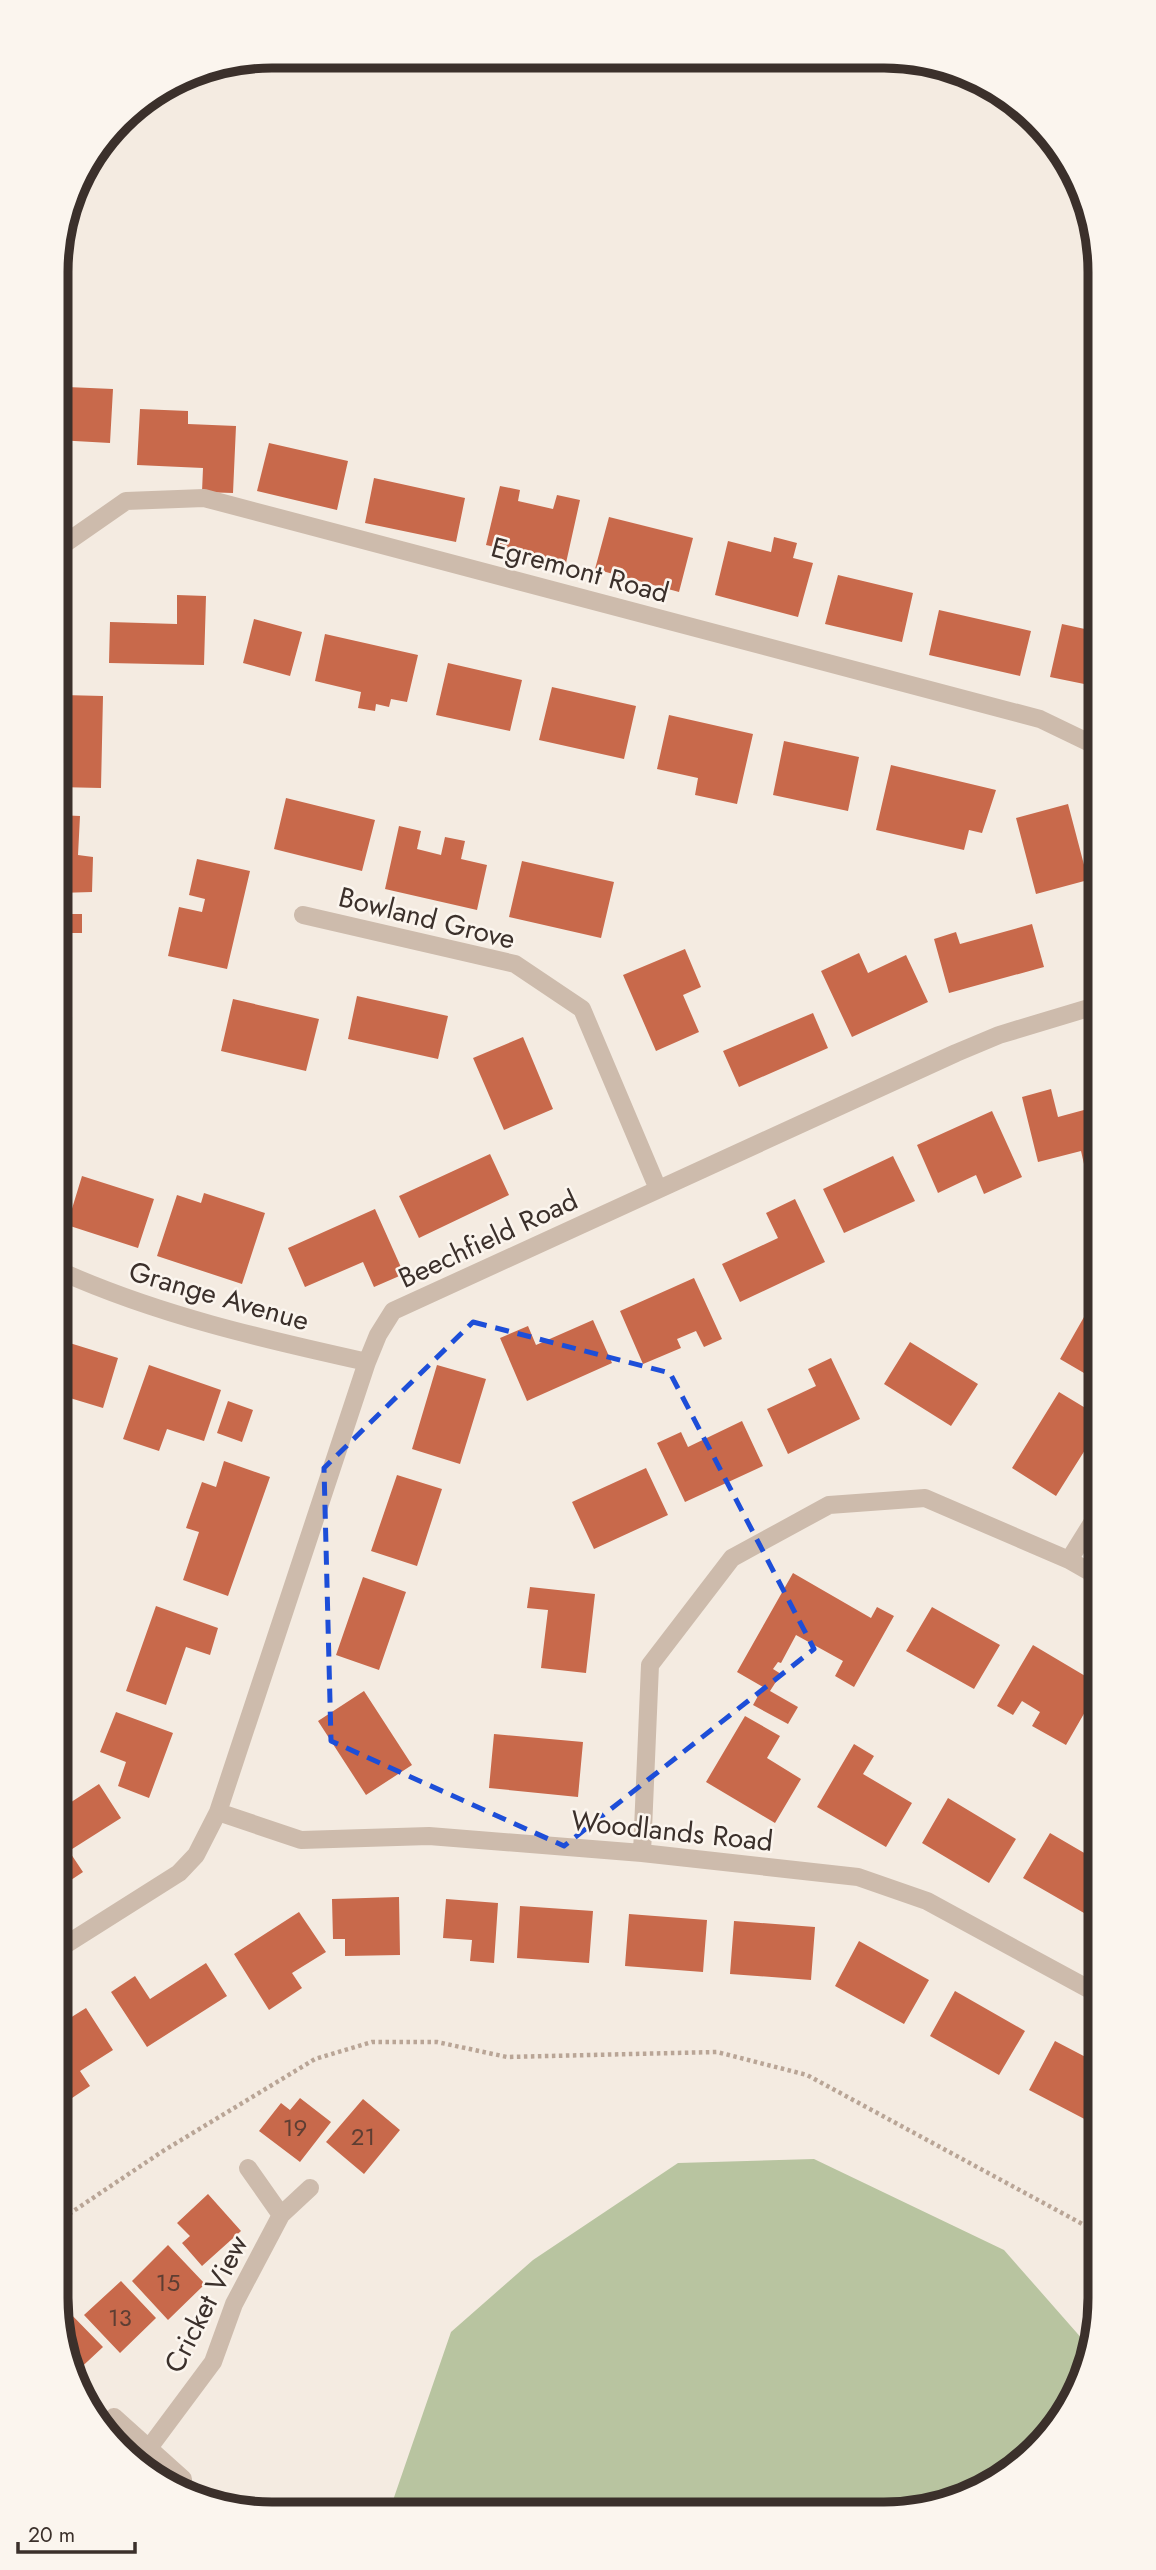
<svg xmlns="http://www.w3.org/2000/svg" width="1156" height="2570" font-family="Jost,sans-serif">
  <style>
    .pitch { fill: #b8c4a0 }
    .building { fill: #c8694b }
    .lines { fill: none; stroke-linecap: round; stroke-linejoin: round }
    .path { stroke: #b9a596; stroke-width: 4.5; stroke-dasharray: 3.5 3.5; stroke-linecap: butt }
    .street { stroke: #cdbbac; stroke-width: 18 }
    .marked { fill: none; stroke: #1d4ed8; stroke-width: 5; stroke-dasharray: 14 9; stroke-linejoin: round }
    .labels { text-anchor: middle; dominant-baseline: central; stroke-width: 5; stroke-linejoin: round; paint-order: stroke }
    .number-label { font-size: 24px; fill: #5e3e33 }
    .street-label { font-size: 28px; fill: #3b302b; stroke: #fbf5ee }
    .rim { fill: none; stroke: #3b302b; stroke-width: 9 }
  </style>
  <rect width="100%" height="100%" fill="#f4ebe1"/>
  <path class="pitch" d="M814,2159L1004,2250L1091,2349C1079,2401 1048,2445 1005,2477C987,2490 960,2497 940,2507L390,2509L451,2332L533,2260L678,2163Z"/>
  <path class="building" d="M57,369L68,370L67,387L113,389L110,443L57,440Z
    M140,409L188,411V424L236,426L233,493L202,492L203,468L137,465Z
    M269,443L348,461L337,510L257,491Z
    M374,478L465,498L456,542L365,523Z
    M500,486L520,490L518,501L553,509L557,495L580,500L566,563L486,545Z
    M609,517L693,538L679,592L595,569Z
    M774,537L797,543L793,558L813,563L798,617L715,595L728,541L771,552Z
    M838,575L913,593L902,642L825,624Z
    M177,595L206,596L204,665L109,663L110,622L177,624Z
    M939,610L1031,631L1020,676L929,655Z
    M254,619L302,632L290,676L243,663Z
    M1062,624L1094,631V686L1050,677Z
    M325,634L418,655L407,702L391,699L389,707L376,704L375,711L358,708L361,692L315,681Z
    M448,663L522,680L510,731L436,715Z
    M552,687L636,706L624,759L539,740Z
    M63,695L103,696L101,788L58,787Z
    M669,715L753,734L737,804L695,795L698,778L657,769Z
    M784,741L859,757L848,811L773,795Z
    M891,765L996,790L982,833L969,830L964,850L876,830Z
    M286,798L375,820L362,871L274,849Z
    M1068,804L1088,880L1036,894L1016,818Z
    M58,815L80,816L78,855L93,857L92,892L59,893Z
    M399,826L421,831L417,849L441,855L445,837L465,841L461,859L487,865L477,910L385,889Z
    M197,859L250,871L227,969L168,956L179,907L202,912L205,899L189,895Z
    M522,861L614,882L601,938L509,917Z
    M59,914H82V933H65V963H59Z
    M1032,924L1044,967L949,993L934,939L956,932L960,944Z
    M685,949L701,987L683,995L699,1032L656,1051L623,975Z
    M859,953L868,973L906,955L928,1002L852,1037L821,971Z
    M357,996L448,1016L438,1059L348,1039Z
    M233,999L319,1019L306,1071L221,1051Z
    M813,1013L828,1048L739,1087L723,1051Z
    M523,1037L553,1109L504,1130L473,1058Z
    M1051,1089L1058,1117L1095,1107L1096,1161L1084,1164L1081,1151L1038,1162L1022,1097Z
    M992,1111L1022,1177L984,1194L976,1175L938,1193L917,1145Z
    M490,1154L509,1195L419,1238L399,1196Z
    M893,1156L915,1201L844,1233L823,1189Z
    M82,1176L154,1199L138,1248L67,1225Z
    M204,1193L265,1213L242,1284L157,1256L177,1195L201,1203Z
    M795,1199L825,1262L740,1302L722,1264L778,1238L766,1213Z
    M375,1209L404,1274L374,1287L363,1262L305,1287L288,1248Z
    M694,1278L722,1339L704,1347L696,1331L677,1339L681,1348L643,1364L620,1311Z
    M1096,1296V1380L1060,1359Z
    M593,1320L612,1363L527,1401L500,1338L528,1326L536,1345Z
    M60,1340L118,1358L103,1408L60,1395Z
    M910,1342L978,1384L951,1426L884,1384Z
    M831,1358L860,1419L788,1454L767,1409L816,1386L808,1369Z
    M149,1365L221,1390L204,1441L167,1429L159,1451L123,1439Z
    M437,1365L486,1379L460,1464L412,1449Z
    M1059,1392L1097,1415V1431L1056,1496L1012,1468Z
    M228,1401L253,1410L242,1442L217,1433Z
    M742,1421L763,1466L685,1502L657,1443L681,1432L688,1447Z
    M224,1461L270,1477L228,1596L183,1580L199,1532L186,1528L202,1482L216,1487Z
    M646,1468L668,1515L594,1549L572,1502Z
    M397,1475L442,1489L417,1566L371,1551Z
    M793,1573L871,1618L877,1607L894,1616L854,1687L835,1676L843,1661L796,1635L781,1663L778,1662L773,1669L781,1674L770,1691L798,1707L788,1724L753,1705L763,1687L737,1672Z
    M363,1577L406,1592L379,1670L336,1655Z
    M530,1587L595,1594L586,1673L541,1668L548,1610L527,1608Z
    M156,1606L218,1628L210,1655L186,1647L166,1705L126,1691Z
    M932,1607L1000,1645L974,1689L906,1651Z
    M1033,1645L1097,1683V1691L1066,1745L1032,1726L1040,1712L1022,1701L1013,1715L997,1706Z
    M364,1691L412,1765L366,1795L318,1721Z
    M116,1712L173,1733L149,1798L118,1786L126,1762L100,1752Z
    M745,1716L780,1736L767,1758L801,1779L775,1823L706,1782Z
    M494,1734L583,1742L578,1797L489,1788Z
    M854,1744L874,1756L863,1774L912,1803L886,1847L817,1807Z
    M99,1784L121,1818L69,1851L83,1872L62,1886V1808Z
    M948,1798L1016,1839L989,1883L922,1843Z
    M1050,1833L1098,1861V1904L1091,1917L1023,1878Z
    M399,1897L400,1955L345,1956V1939H333L332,1899Z
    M446,1899L498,1903L494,1963L470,1961L472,1940L443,1938Z
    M520,1906L593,1911L589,1963L517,1958Z
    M299,1912L326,1952L292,1973L302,1988L269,2010L234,1954Z
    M629,1914L707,1920L703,1972L625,1966Z
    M734,1921L815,1927L811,1980L730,1974Z
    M859,1941L929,1980L904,2024L835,1986Z
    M206,1963L227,1996L147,2047L111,1992L135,1976L150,1999Z
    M955,1991L1025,2031L999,2075L930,2036Z
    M86,2008L113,2050L80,2071L90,2086L63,2104L62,2023Z
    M1055,2041L1099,2064V2115L1094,2124L1029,2090Z
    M300,2098L331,2122L300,2162L259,2131L281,2103L290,2110Z
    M363,2099L400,2130L364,2174L326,2142Z
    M208,2194L241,2231L202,2266L182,2243L190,2236L177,2223Z
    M168,2245L205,2284L168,2320L132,2281Z
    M121,2281L156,2318L120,2353L84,2315Z
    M65,2308L103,2347L73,2375L63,2354Z"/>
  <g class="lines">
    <path class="path" d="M63,2218L163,2151L315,2059L372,2042H437L507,2057L717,2052L807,2075L1099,2233"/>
    <path class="street" d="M57,549L126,501L204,498L1040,719L1094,745
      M303,915L515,964L582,1009L658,1189
      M60,1271C158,1315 263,1339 367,1362
      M1069,1560L1097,1515
      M218,1812L301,1840L429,1836L642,1853L858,1877L927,1901L1098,1994
      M642,1853L650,1665L732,1558L829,1505L925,1498L1069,1560L1097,1576
      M62,1947L179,1873L196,1855L218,1812L367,1362L378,1335L393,1311L956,1053L999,1035L1095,1006
      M248,2168L281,2215
      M114,2417L183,2479V2486
      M149,2448L213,2362L234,2304L281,2215L310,2188"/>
  </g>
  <path class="marked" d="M473,1322L670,1373L814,1649L564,1846L331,1741L324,1468Z"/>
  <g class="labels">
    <g class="number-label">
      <text x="295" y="2127">19</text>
      <text x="363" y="2136">21</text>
      <text x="168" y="2282">15</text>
      <text x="120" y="2317">13</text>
    </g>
    <g class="street-label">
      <text transform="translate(580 570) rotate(15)">Egremont Road</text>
      <text transform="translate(427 918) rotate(14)">Bowland Grove</text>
      <text transform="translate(488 1239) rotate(-25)">Beechfield Road</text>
      <text transform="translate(219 1296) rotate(16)">Grange Avenue</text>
      <text transform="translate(672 1831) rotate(6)">Woodlands Road</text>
      <text transform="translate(206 2304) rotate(-63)">Cricket View</text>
    </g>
  </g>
  <path d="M0 0H1156V2570H0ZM272 68H884A204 204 0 0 1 1088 272V2298A204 204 0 0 1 884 2502H272A204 204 0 0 1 68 2298V272A204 204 0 0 1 272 68Z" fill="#fbf5ee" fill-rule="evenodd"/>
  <path class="rim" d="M272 68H884A204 204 0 0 1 1088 272V2298A204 204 0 0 1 884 2502H272A204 204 0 0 1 68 2298V272A204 204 0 0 1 272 68Z"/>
  <path d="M18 2542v10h117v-10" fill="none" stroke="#3b302b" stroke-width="3.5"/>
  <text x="28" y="2542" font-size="21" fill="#3b302b" stroke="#fbf5ee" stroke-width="5" paint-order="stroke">20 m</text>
</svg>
